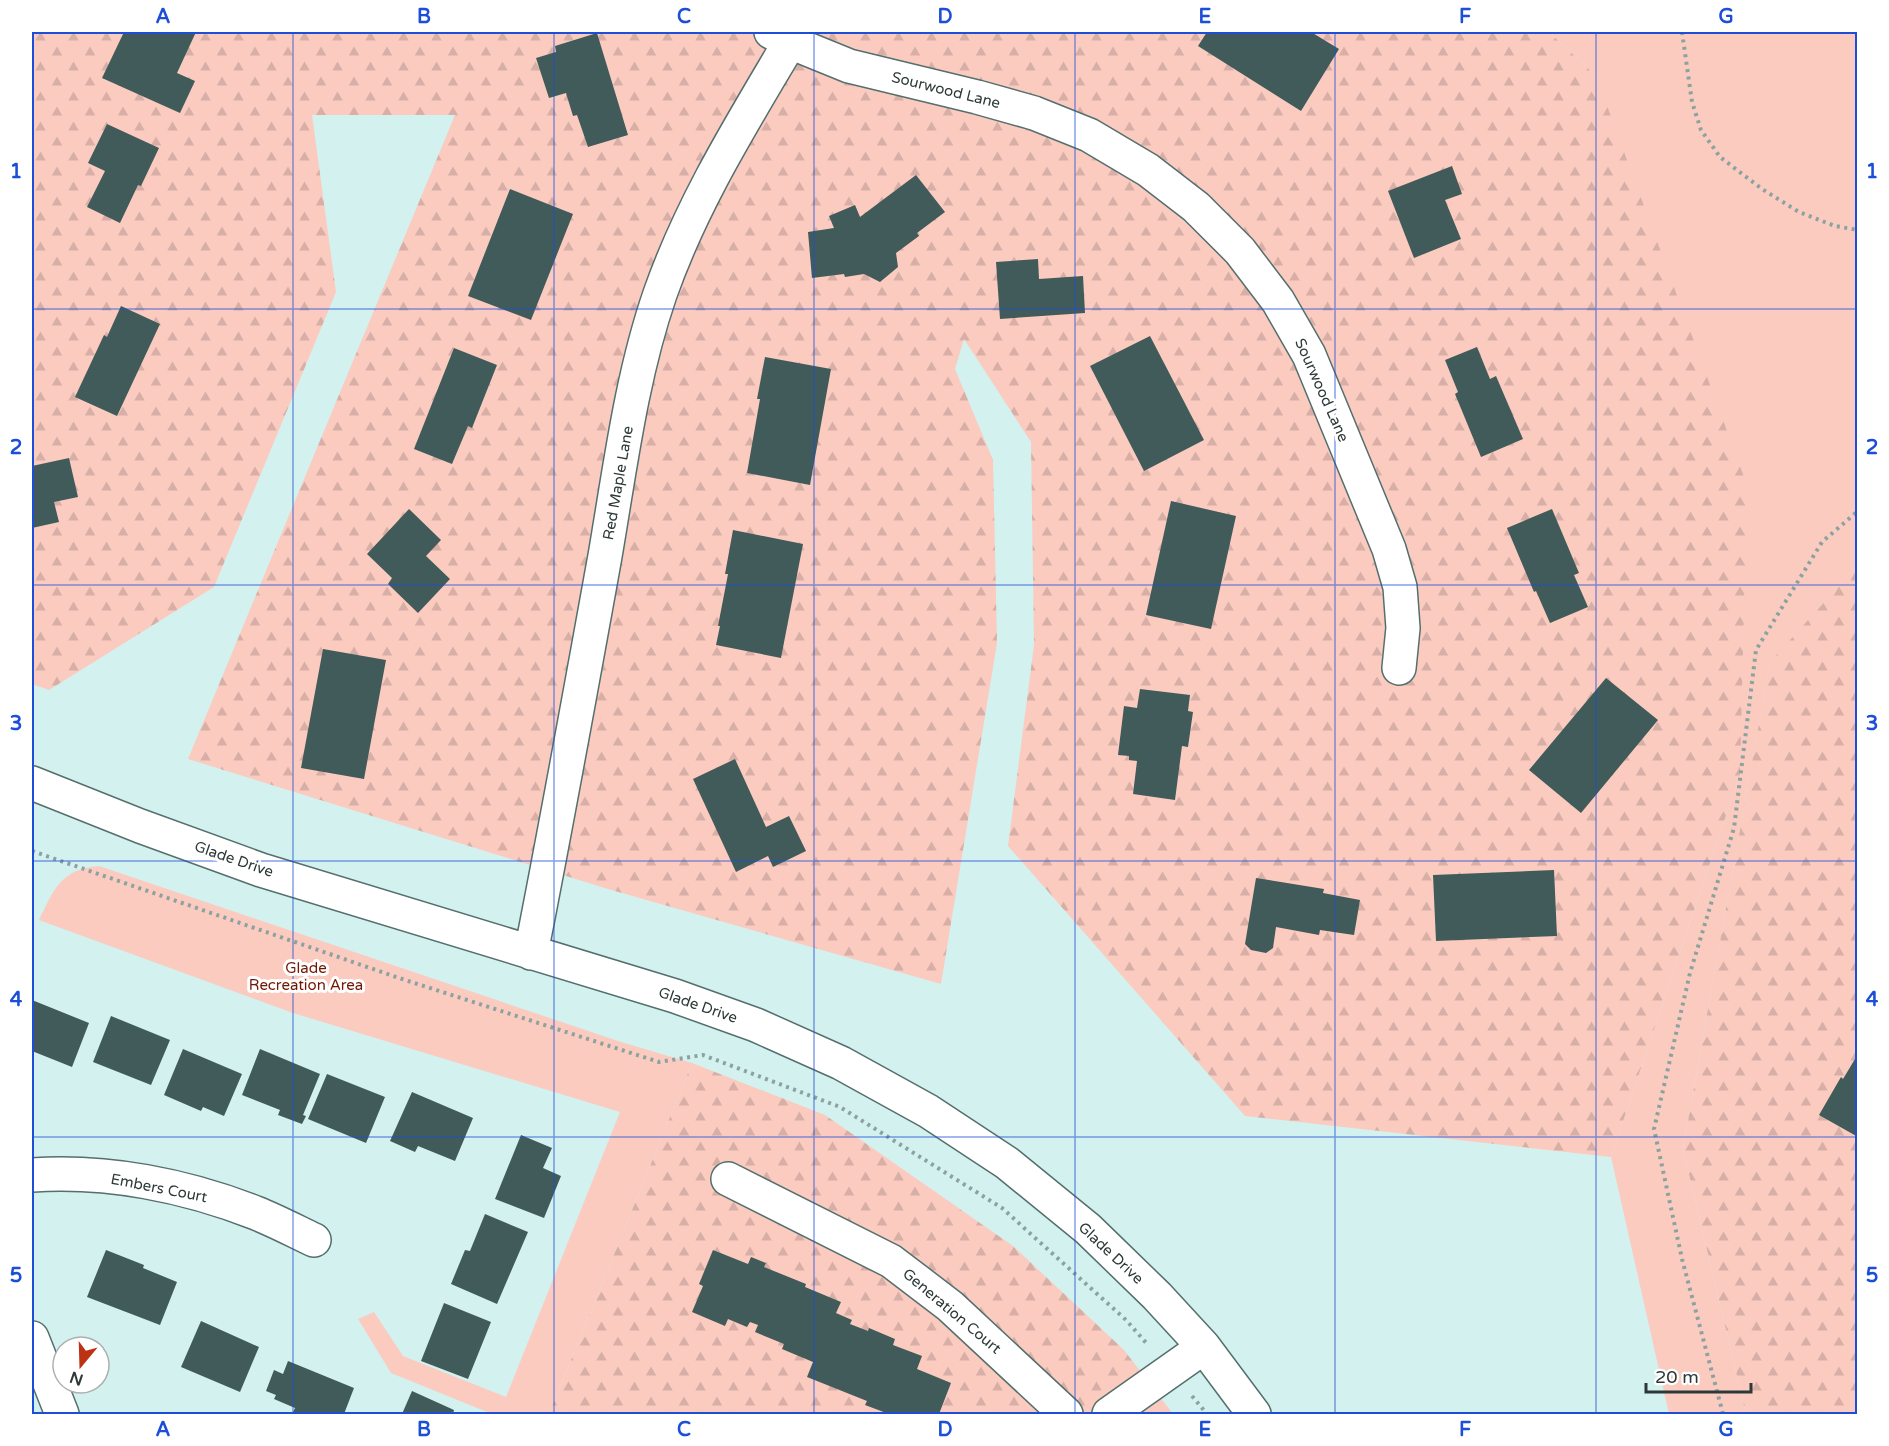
<svg xmlns="http://www.w3.org/2000/svg" width="1889" height="1446" font-family="'Varela Round',sans-serif">
  <style>
    .green { fill: #fbcbc0 }
    .forest { fill: url(#forest-firs) }
    .building { fill: #405b59 }
    .lines { fill: none; stroke-linecap: round; stroke-linejoin: round }
    .minor-casing { stroke: #546f6d; stroke-width: 36 }
    .path { stroke: #8ca2a0; stroke-width: 4; stroke-dasharray: 3 4.5; stroke-linecap: butt }
    .minor { stroke: #fff; stroke-width: 33 }
    .grid { fill: none; stroke: #1d4ed8; stroke-width: 1.5; stroke-opacity: 0.55 }
    .labels { text-anchor: middle; dominant-baseline: central; stroke-width: 6; stroke-linejoin: round; paint-order: stroke }
    .street-label { font-size: 15px; fill: #2d3938; stroke: #fff }
    .park-label { font-size: 15px; fill: #711805; stroke: #fff }
    .neatline { fill: none; stroke: #1d4ed8; stroke-width: 2 }
    .grid-label { font-size: 20px; text-anchor: middle; font-weight: bold; fill: #1d4ed8 }
  </style>
  <defs>
    <pattern id="forest-firs" width="22" height="20" patternUnits="userSpaceOnUse" patternTransform="scale(1.5)"><rect width="22" height="20" fill="#fbcbc0"/><path d="M5 1l3.5 6h-7zM16 11l3.5 6h-7z" fill="#d7afa6"/></pattern>
  </defs>
  <rect width="100%" height="100%" fill="#d3f1ef"/>
  <path class="green" d="M1549,32H1857V566L1770,663L1683,1149L1746,1414H1669L1611,1157L1740,774L1596,76Z
    M99,866L621,1042L692,1063L549,1414H492L391,1373L358,1319L374,1312L403,1356L506,1397L620,1112L293,1013L39,920C54,889 61,869 99,866Z"/>
  <path class="forest" d="M32,32H1549L1596,76L1747,485L1740,774L1611,1157L1245,1116L1008,846L1034,645L1031,442L964,339L955,369L993,460L997,643L941,984L608,889L188,759L455,115H312L336,292L214,587L49,690L32,684Z
    M1857,566V1414H1746L1683,1149L1770,662Z
    M692,1063L825,1115L1013,1246L1124,1350L1173,1414H549Z"/>
  <path class="building" d="M124,32H196L177,73L195,81L180,113L102,78Z
    M1207,32H1311L1339,49L1301,111L1198,46Z
    M597,33L628,135L588,147L577,115L573,116L566,93L549,98L536,58L556,52L555,46Z
    M107,124L159,148L141,186L138,185L120,223L87,207L105,171L88,163Z
    M1452,166L1462,194L1445,200L1461,239L1414,258L1388,191Z
    M916,175L945,212L917,233L919,236L896,253L898,267L880,282L864,274L845,277L844,274L812,278L808,232L834,228L829,216L855,205L860,217Z
    M510,189L573,214L531,320L468,296Z
    M1038,259L1039,279L1083,276L1085,313L1000,319L996,262Z
    M121,306L160,324L117,416L75,397L104,335L107,337Z
    M1150,336L1204,440L1144,471L1090,366Z
    M1477,347L1490,379L1496,376L1523,439L1481,457L1455,394L1458,392L1445,360Z
    M454,348L497,365L472,428L468,426L452,464L414,449Z
    M765,357L831,369L810,485L747,473L760,399H757Z
    M69,458L78,497L54,502L59,522L32,528V466Z
    M1171,501L1236,516L1211,629L1146,615Z
    M409,509L441,540L426,556L450,579L418,613L388,584L392,578L367,554Z
    M1552,509L1579,573L1574,575L1588,607L1550,623L1536,591L1534,592L1507,528Z
    M733,530L803,544L781,658L716,645L720,626H718L728,574H725Z
    M323,649L386,660L364,779L301,768Z
    M1606,678L1658,720L1581,813L1529,770Z
    M1140,689L1190,695L1188,711L1193,712L1188,747L1182,746L1175,800L1133,794L1137,761L1129,760V756L1118,755L1124,706L1137,708Z
    M735,759L766,827L789,816L806,851L773,867L768,856L736,872L693,779Z
    M1554,870L1557,936L1436,941L1433,875Z
    M1256,878L1324,889L1323,893L1360,900L1354,935L1320,930L1319,935L1276,927L1273,948L1266,953L1251,950L1245,944Z
    M32,1000L89,1023L72,1067L32,1051Z
    M111,1016L170,1040L151,1085L93,1062Z
    M183,1049L242,1074L224,1116L203,1107L201,1111L164,1095Z
    M260,1049L320,1074L303,1115L306,1116L302,1124L278,1115L280,1110L242,1095Z
    M1858,1054V1137L1819,1115L1841,1077L1843,1079Z
    M327,1074L385,1097L366,1143L308,1119Z
    M412,1092L473,1118L455,1161L418,1146L415,1152L390,1141Z
    M521,1135L552,1148L543,1168L561,1176L544,1218L495,1199Z
    M485,1214L528,1232L497,1304L451,1284L465,1250L470,1251Z
    M106,1250L144,1265L143,1268L177,1282L160,1325L87,1297Z
    M713,1250L748,1264L751,1257L766,1263L764,1267L806,1284L805,1287L841,1302L836,1313L852,1320L850,1324L868,1331L869,1328L895,1339L893,1345L922,1356L917,1369L951,1383L939,1414L930,1413L929,1414H889L865,1405L867,1401L807,1377L813,1362L782,1349L784,1344L755,1332L758,1325L750,1322L747,1327L728,1319L725,1326L692,1312L703,1286L699,1284Z
    M444,1303L491,1322L468,1379L421,1361Z
    M201,1321L259,1347L240,1392L181,1367Z
    M288,1361L354,1388L344,1414H292L295,1408L274,1399L276,1395L266,1391L274,1370L283,1374Z
    M412,1391L454,1410L453,1414H402Z"/>
  <g class="lines">
    <defs>
      <path id="minor" d="M771,32L790,42L849,66L977,97L1034,113L1089,135L1148,170L1196,207L1240,251L1278,301L1309,355L1389,549L1400,587L1403,628L1399,668
        M32,783L140,826L261,870L675,996L756,1025L841,1063L928,1111L1007,1163L1088,1229L1157,1296L1204,1347L1254,1414
        M531,953C557,821 581,689 605,556C620,469 631,378 660,294C692,203 741,125 790,42
        M32,1175C107,1170 185,1185 256,1213C276,1221 295,1231 314,1240
        M728,1179L891,1261L950,1306L1066,1414
        M32,1338L62,1414
        M1109,1414L1204,1347"/>
    </defs>
    <use href="#minor" class="minor-casing"/>
    <path class="path" d="M1682,32L1692,102L1701,130L1720,157L1762,189L1799,212L1835,226L1858,230
      M32,851L399,978L659,1062L703,1055L840,1107L1002,1208L1126,1320L1148,1345
      M1192,1396L1207,1414
      M1723,1414L1682,1259L1654,1129L1690,973L1734,828L1756,650L1822,542L1858,511"/>
    <use href="#minor" class="minor"/>
  </g>
  <path class="grid" d="M293,32V1414M554,32V1414M814,32V1414M1075,32V1414M1335,32V1414M1596,32V1414M32,309H1858M32,585H1858M32,861H1858M32,1137H1858"/>
  <g class="labels">
    <g class="street-label">
      <text transform="translate(946 90) rotate(14)">Sourwood Lane</text>
      <text transform="translate(1322 390) rotate(66)">Sourwood Lane</text>
      <text transform="translate(618 483) rotate(-80)">Red Maple Lane</text>
      <text transform="translate(234 859) rotate(19)">Glade Drive</text>
      <text transform="translate(698 1005) rotate(19)">Glade Drive</text>
      <text transform="translate(159 1188) rotate(11)">Embers Court</text>
      <text transform="translate(1111 1253) rotate(43)">Glade Drive</text>
      <text transform="translate(952 1311) rotate(40)">Generation Court</text>
    </g>
    <g class="park-label">
      <text x="306" y="968">Glade<tspan x="306" dy="17">Recreation Area</tspan></text>
    </g>
  </g>
  <rect width="1889" height="1446" fill="none" stroke="#ffffff" stroke-width="66"/>
  <g transform="translate(81 1365) rotate(199)"><circle r="28" fill="#ffffff" stroke="#abb0af" stroke-width="1.5"/>
  <path d="M0-4.5L10 22L0 15L-10 22Z" fill="#bc3213"/>
  <text y="-9" font-size="16" font-weight="bold" text-anchor="middle" fill="#2d3938">N</text>
  </g>
  <path d="M1646 1383v9h105v-9" fill="none" stroke="#2d3938" stroke-width="3"/>
  <text x="1655" y="1383" font-size="18" fill="#2d3938" stroke="#ffffff" stroke-width="4.5" paint-order="stroke">20 m</text>
  <rect x="33" y="33" width="1823" height="1380" class="neatline"/>
  <g class="grid-label">
    <text x="163" y="23">A</text>
    <text x="424" y="23">B</text>
    <text x="684" y="23">C</text>
    <text x="945" y="23">D</text>
    <text x="1205" y="23">E</text>
    <text x="1465" y="23">F</text>
    <text x="1726" y="23">G</text>
    <text x="16" y="178">1</text>
    <text x="1872" y="178">1</text>
    <text x="16" y="454">2</text>
    <text x="1872" y="454">2</text>
    <text x="16" y="730">3</text>
    <text x="1872" y="730">3</text>
    <text x="16" y="1006">4</text>
    <text x="1872" y="1006">4</text>
    <text x="16" y="1282">5</text>
    <text x="1872" y="1282">5</text>
    <text x="163" y="1436">A</text>
    <text x="424" y="1436">B</text>
    <text x="684" y="1436">C</text>
    <text x="945" y="1436">D</text>
    <text x="1205" y="1436">E</text>
    <text x="1465" y="1436">F</text>
    <text x="1726" y="1436">G</text>
  </g>
</svg>
